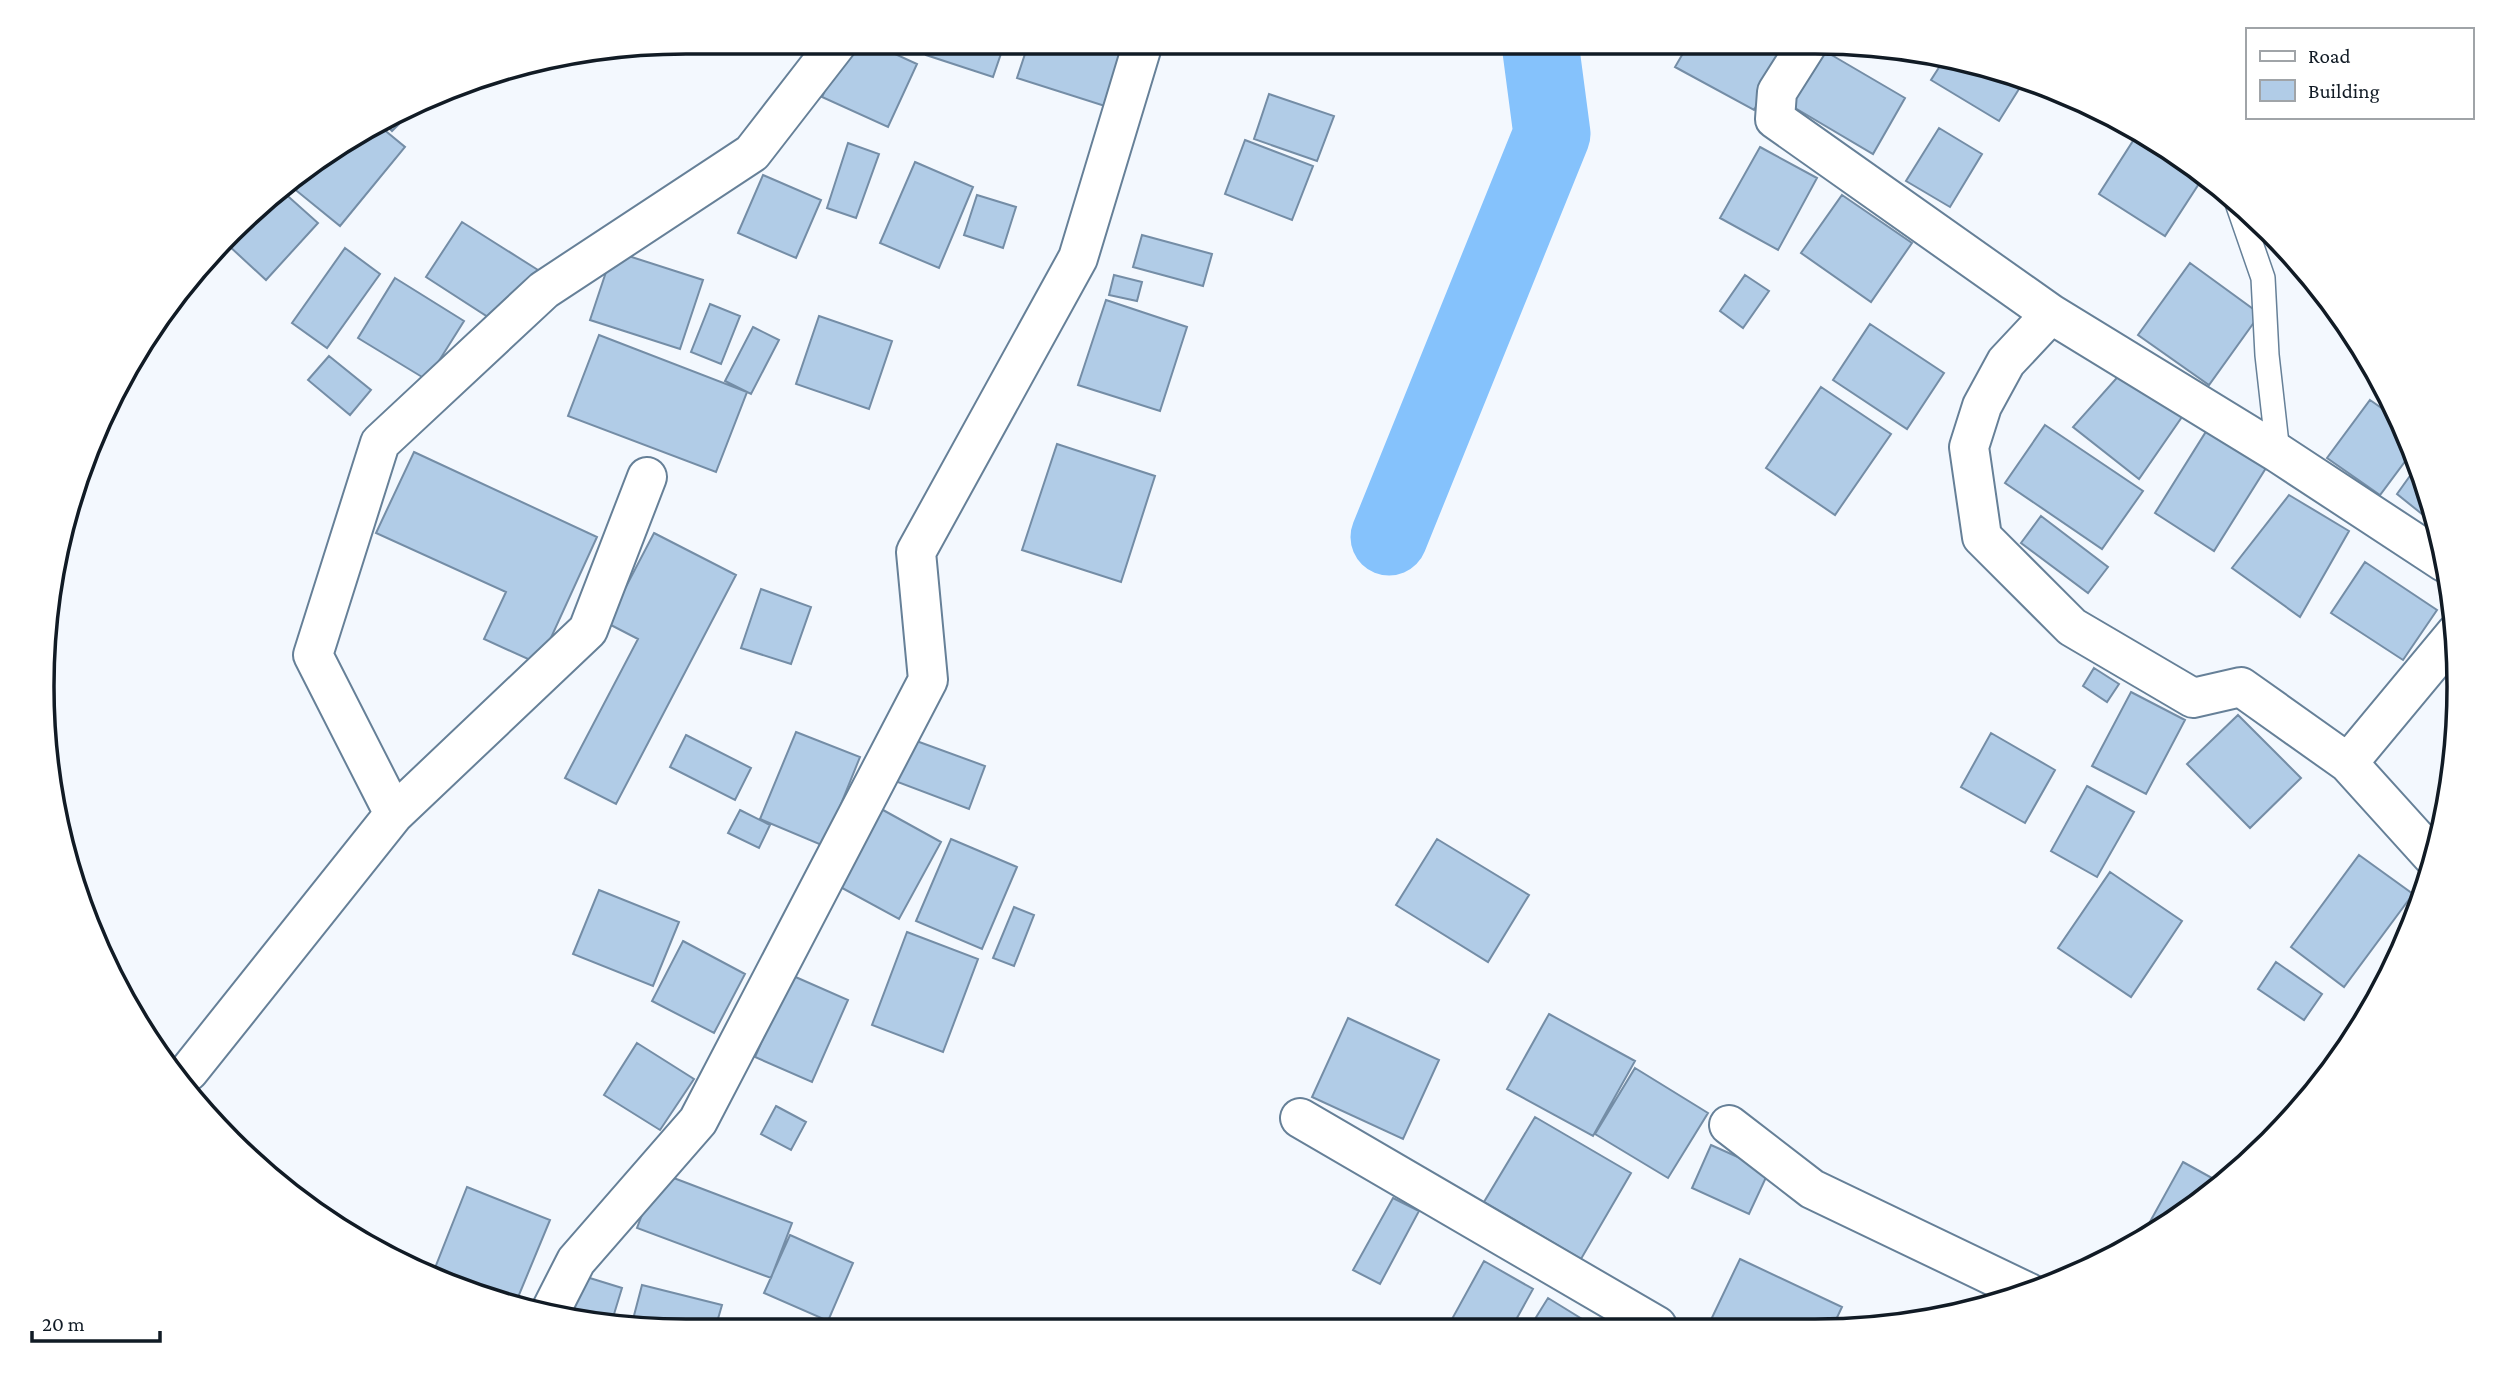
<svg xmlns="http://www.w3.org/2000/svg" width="2501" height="1373" font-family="'Crimson Pro',serif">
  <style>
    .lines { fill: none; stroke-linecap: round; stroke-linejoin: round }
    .river { stroke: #85c2fc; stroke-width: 77 }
    .building { fill: #b1cce7; stroke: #748da6; stroke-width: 2 }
    .service-casing { stroke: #668098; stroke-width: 26 }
    .minor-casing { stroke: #668098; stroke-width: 42 }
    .service { stroke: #fff; stroke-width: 23 }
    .minor { stroke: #fff; stroke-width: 38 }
    .rim { fill: none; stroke: #111b25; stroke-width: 3.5 }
  </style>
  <rect width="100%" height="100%" fill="#f3f8fe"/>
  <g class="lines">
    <path class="river" d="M1389,537L1552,134L1540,43"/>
  </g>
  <path class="building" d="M847,42H869L917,64L888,127L822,97Z
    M930,42H1005L993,77L926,55Z
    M1029,42L1128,43L1108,107L1017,78Z
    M1689,43H1792L1754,110L1675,67Z
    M1823,50L1905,98L1873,154L1790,105Z
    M1945,58L1982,64L2024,81L1999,121L1931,80Z
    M1269,94L1334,116L1317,161L1254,139Z
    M409,114L392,131L387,126Z
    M382,128L405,147L340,226L287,183L294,175Z
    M1939,128L1982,154L1950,207L1906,181Z
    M2140,130L2204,176L2165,236L2099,194Z
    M1245,140L1313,166L1292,220L1225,194Z
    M848,143L879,154L856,218L827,208Z
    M1760,147L1817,178L1778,250L1720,218Z
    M915,162L973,187L939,268L880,243Z
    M763,175L821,200L796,258L738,233Z
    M281,190L318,223L266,280L228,245Z
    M977,195L1016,207L1003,248L964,235Z
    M1842,195L1912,243L1871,302L1801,253Z
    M462,222L538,270L502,326L426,277Z
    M1142,235L1212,254L1203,286L1133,267Z
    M345,248L380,274L327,348L292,323Z
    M613,251L703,280L680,349L590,320Z
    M2190,263L2260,314L2209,385L2138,335Z
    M1114,275L1142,282L1137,301L1109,295Z
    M1745,275L1769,291L1743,328L1720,311Z
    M395,278L464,321L427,380L358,338Z
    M1106,300L1187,327L1160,411L1078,385Z
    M710,304L740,316L721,364L691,352Z
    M819,316L892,341L869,409L796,384Z
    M1870,324L1944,373L1907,429L1833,380Z
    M753,327L779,340L751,394L725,381Z
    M599,335L747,392L716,472L568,416Z
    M329,356L371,390L350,415L308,380Z
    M2122,372L2184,414L2139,479L2073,427Z
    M1821,387L1891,434L1835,515L1766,468Z
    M2370,400L2400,421L2412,452L2380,495L2327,458Z
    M2045,425L2143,491L2102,549L2005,483Z
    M2207,430L2266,468L2214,551L2155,513Z
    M1057,444L1155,476L1121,582L1022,550Z
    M414,452L597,537L539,664L484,639L506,592L376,533Z
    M2417,466L2437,519L2438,527L2397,494Z
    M2289,495L2349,531L2300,617L2232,568Z
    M2041,516L2108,567L2088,593L2021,543Z
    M654,533L736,575L616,804L565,778L638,639L607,623Z
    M2365,562L2437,610L2403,660L2331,613Z
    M761,589L811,607L791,664L741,648Z
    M2094,668L2119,684L2107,702L2083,686Z
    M2131,692L2185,720L2146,794L2092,766Z
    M2238,715L2301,778L2250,828L2187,764Z
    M796,732L860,757L824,846L760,819Z
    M1991,733L2055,770L2025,823L1961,787Z
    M686,735L751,768L735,800L670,767Z
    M911,739L985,766L969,809L895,781Z
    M2087,786L2134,812L2097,877L2051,851Z
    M874,805L941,842L899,919L833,883Z
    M740,810L770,825L759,848L728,833Z
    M951,839L1017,867L982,949L916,921Z
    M1437,839L1529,895L1488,962L1396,905Z
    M2359,855L2413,894L2344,987L2291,947Z
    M2110,872L2182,921L2131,997L2058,948Z
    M599,890L679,922L653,986L573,954Z
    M1014,907L1034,915L1014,966L993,958Z
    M907,932L978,959L943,1052L872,1025Z
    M683,941L745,974L714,1033L652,1001Z
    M2276,962L2322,994L2304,1020L2258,989Z
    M791,975L848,1000L812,1082L755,1057Z
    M1549,1014L1635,1061L1593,1136L1507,1089Z
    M1348,1018L1439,1060L1403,1139L1312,1097Z
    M637,1043L694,1079L660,1130L604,1095Z
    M1635,1068L1708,1113L1668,1178L1595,1134Z
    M776,1106L806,1122L791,1150L761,1134Z
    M1535,1117L1631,1173L1581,1259L1484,1202Z
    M1711,1145L1769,1171L1749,1214L1692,1188Z
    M2183,1162L2221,1183L2172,1223L2141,1238Z
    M658,1172L792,1223L771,1278L637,1228Z
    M467,1187L550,1220L514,1307L433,1273Z
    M1393,1198L1419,1211L1380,1284L1353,1270Z
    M790,1235L853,1263L828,1321L764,1293Z
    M1740,1259L1842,1307L1833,1326H1708Z
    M1484,1261L1533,1289L1512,1327H1467L1452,1319Z
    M580,1275L622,1288L611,1324L566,1317Z
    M642,1285L722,1305L715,1329L645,1330L631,1327Z
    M1548,1298L1595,1327H1530Z"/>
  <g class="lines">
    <defs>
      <path id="service" d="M2236,200L2263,278L2267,355L2278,453"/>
      <path id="minor" d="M1808,43L1777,92L1775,119L2051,314L2278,453L2444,562
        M2051,314L2006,362L1982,406L1969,447L1982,537L2072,627L2193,698L2241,687L2348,763L2433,857
        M2348,763L2456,633
        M394,814L313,655L380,443L544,290L752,153L838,42
        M181,1077L189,1071L394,814L588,630L647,477
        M1300,1118L1657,1326
        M1729,1125L1812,1189L2029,1293
        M549,1314L576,1261L698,1121L928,680L916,552L1078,258L1143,43"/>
    </defs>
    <use href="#service" class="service-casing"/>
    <use href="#minor" class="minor-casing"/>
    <use href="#service" class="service"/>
    <use href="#minor" class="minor"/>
  </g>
  <path d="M0 0H2501V1373H0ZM686 54H1815A632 632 0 0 1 2447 686V687A632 632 0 0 1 1815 1319H686A632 632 0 0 1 54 687V686A632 632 0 0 1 686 54Z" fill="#fff" fill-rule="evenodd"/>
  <path class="rim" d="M686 54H1815A632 632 0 0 1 2447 686V687A632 632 0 0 1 1815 1319H686A632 632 0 0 1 54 687V686A632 632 0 0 1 686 54Z"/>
  <rect x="2246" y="28" width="228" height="91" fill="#ffffff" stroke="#a0a4a8" stroke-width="2"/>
  <rect x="2260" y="51" width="35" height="10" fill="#ffffff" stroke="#a0a4a8" stroke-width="2"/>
  <text x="2308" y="63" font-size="21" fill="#111b25">Road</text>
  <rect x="2260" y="80" width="35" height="21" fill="#b1cce7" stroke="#a0a4a8" stroke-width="2"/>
  <text x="2308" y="98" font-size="21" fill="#111b25">Building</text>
  <path d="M32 1331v10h128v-10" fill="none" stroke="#111b25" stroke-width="3.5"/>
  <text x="42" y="1331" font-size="21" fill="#111b25" stroke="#ffffff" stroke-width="5" paint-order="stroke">20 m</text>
</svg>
